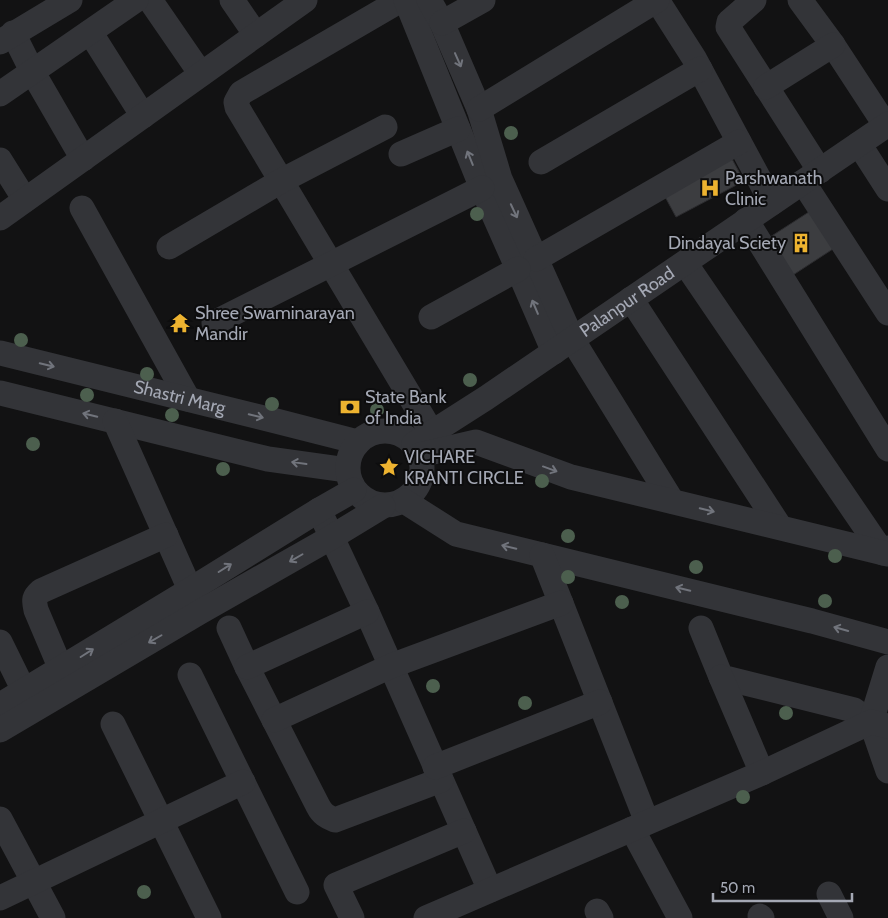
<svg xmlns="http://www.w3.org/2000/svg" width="888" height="918" font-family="Cabin,sans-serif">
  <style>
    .building { fill: #3c3d40; stroke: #2c2c2f }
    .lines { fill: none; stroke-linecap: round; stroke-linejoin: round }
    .minor { stroke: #333438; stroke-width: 25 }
    .tree { fill: #4c5f4e }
    .oneway { stroke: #71747c }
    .labels { text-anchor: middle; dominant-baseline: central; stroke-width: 4; stroke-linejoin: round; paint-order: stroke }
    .poi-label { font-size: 18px; fill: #a4a8b4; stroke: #0d0d0e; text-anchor: start }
    .street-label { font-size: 18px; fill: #a4a8b4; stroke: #0d0d0e }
  </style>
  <rect width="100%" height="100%" fill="#121213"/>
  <path class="building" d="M731,157L744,181L676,217L663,193Z
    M812,210L836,247L790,277L767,239Z"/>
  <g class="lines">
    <g class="minor">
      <path d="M150,0L201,74"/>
      <path d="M232,0L256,35"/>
      <path d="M401,0L241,93L236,102L237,107L432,433"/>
      <path d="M406,0L482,188L518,269L554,352"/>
      <path d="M429,0L442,23L479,109L500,179L572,339L672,501"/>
      <path d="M657,0L694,58L772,203"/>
      <path d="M754,0L729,22L728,27L820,171"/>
      <path d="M800,0L833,45L886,126"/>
      <path d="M442,23L483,0"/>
      <path d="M90,32L143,116"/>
      <path d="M13,33L32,71L83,159"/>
      <path d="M0,42L70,0"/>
      <path d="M766,87L833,45"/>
      <path d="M0,94L136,0"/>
      <path d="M479,109L657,0"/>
      <path d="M859,144L888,189"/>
      <path d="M401,154L458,129"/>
      <path d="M0,160L25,200"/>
      <path d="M541,162L700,69"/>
      <path d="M803,182L888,313"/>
      <path d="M82,208L188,399"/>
      <path d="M0,218L305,0"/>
      <path d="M746,220L888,449"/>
      <path d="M169,247L281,181L385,127"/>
      <path d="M536,259L739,142"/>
      <path d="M685,263L883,553L888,548"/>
      <path d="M631,299L780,527"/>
      <path d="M431,317L518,269"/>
      <path d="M214,323L482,188"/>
      <path id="s1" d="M0,353L276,421L358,442"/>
      <path d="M0,393L268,459L347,470"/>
      <path d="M115,421L196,603"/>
      <circle cx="385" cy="468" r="37"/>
      <path id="s2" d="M414,444L486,398L888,124"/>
      <path d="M420,455L476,442L571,477L888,554"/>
      <path d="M404,501L456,534L812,621L888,642"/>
      <path d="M319,510L367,612L490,890"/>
      <path d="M542,555L647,822"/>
      <path d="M229,628L247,667L318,806C322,814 327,817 335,820L441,780"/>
      <path d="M701,628L721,677L854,710L871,722L888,771"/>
      <path d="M0,642L31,705"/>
      <path d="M247,667L367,612"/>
      <path d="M61,669L36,610C34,600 33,598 41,591L166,535"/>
      <path d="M190,675L297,892"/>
      <path d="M721,677L762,773"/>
      <path d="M0,705L190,590L319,510L354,490"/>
      <path d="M274,720L391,666L561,603"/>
      <path d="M871,722L888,667"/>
      <path d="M113,724L209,918"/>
      <path d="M0,730L200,612L332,537L383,506"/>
      <path d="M435,767L600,702"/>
      <path d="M0,819L53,918"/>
      <path d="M632,829L680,918"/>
      <path d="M829,894L841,918"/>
      <path d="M0,898L243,782"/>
      <path d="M597,911L601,918"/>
      <path d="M760,916L762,918"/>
      <path d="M352,918L336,885L464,831"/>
      <path d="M426,918L762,773L871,722L888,726"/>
    </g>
  </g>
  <g class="tree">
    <circle cx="511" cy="133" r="7"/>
    <circle cx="477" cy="214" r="7"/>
    <circle cx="21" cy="340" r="7"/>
    <circle cx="147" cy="374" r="7"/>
    <circle cx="470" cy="380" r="7"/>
    <circle cx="87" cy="395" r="7"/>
    <circle cx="272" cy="404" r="7"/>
    <circle cx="377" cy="410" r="7"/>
    <circle cx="172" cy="415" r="7"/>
    <circle cx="33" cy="444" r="7"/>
    <circle cx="223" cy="469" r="7"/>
    <circle cx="542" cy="481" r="7"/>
    <circle cx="568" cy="536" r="7"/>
    <circle cx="835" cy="556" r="7"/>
    <circle cx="696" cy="567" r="7"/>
    <circle cx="568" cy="577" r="7"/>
    <circle cx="825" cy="601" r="7"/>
    <circle cx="622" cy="602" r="7"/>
    <circle cx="433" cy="686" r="7"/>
    <circle cx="525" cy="703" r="7"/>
    <circle cx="786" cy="713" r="7"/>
    <circle cx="743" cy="797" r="7"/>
    <circle cx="144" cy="892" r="7"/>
  </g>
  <defs><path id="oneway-shaft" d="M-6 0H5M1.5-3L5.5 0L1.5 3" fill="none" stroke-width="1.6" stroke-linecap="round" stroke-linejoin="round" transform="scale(1.25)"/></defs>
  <g class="oneway">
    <use href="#oneway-shaft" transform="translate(458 60) rotate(66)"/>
    <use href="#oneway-shaft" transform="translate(470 158) rotate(-112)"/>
    <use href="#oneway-shaft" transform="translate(514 211) rotate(65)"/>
    <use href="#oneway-shaft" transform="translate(535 307) rotate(-113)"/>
    <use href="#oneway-shaft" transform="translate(47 365) rotate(14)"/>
    <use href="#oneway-shaft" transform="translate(90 415) rotate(-166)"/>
    <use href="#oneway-shaft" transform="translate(256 416) rotate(14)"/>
    <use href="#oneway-shaft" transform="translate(299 463) rotate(-172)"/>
    <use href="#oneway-shaft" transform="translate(550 469) rotate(20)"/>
    <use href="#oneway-shaft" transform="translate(707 510) rotate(14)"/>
    <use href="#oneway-shaft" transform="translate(509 547) rotate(-166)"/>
    <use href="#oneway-shaft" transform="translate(296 558) rotate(150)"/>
    <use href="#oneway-shaft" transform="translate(225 568) rotate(-32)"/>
    <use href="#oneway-shaft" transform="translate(683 589) rotate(-166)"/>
    <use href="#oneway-shaft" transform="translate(841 629) rotate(-164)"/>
    <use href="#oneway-shaft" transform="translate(155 639) rotate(150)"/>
    <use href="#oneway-shaft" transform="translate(87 653) rotate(-32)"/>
  </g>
  <defs>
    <symbol id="hospital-bare" viewBox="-9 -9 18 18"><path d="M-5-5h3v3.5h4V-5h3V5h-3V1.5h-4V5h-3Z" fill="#edb330" stroke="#0d0d0e" stroke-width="2.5" paint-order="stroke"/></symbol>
    <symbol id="building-bare" viewBox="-9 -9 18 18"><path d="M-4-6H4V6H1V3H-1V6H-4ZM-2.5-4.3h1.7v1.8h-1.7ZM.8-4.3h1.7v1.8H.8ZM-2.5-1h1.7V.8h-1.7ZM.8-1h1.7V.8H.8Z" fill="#edb330" stroke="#0d0d0e" stroke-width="2.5" paint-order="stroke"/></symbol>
    <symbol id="temple-bare" viewBox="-9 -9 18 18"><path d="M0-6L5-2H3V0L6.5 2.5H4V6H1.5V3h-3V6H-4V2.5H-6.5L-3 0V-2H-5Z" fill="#edb330" stroke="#0d0d0e" stroke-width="2.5" paint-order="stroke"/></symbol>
    <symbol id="bank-bare" viewBox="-9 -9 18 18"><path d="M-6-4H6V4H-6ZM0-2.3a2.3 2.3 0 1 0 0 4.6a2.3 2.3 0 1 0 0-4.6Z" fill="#edb330" stroke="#0d0d0e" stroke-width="2.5" paint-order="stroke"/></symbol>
    <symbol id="sight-bare" viewBox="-9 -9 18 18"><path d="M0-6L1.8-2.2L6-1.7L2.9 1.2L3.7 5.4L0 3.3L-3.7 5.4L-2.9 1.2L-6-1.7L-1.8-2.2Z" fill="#edb330" stroke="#0d0d0e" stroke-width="2.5" paint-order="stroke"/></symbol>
  </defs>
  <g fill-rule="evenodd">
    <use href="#hospital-bare" x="696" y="174" width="28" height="28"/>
    <use href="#building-bare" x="787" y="229" width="28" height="28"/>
    <use href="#temple-bare" x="166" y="309" width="28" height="28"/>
    <use href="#bank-bare" x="336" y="393" width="28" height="28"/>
    <use href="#sight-bare" x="375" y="453" width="28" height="28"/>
  </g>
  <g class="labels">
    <g class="poi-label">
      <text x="725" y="178">Parshwanath<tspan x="725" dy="21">Clinic</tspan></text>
      <text x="786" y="243" text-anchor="end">Dindayal Sciety</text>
      <text x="195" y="313">Shree Swaminarayan<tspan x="195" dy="21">Mandir</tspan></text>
      <text x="365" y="397">State Bank<tspan x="365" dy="21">of India</tspan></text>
      <text x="404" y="457">VICHARE<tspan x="404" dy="21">KRANTI CIRCLE</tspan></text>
    </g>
    <g class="street-label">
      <text stroke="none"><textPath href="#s2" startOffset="256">Palanpur Road</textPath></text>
      <text stroke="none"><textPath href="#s1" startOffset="185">Shastri Marg</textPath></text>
    </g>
  </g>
  <path d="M713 893v8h139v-8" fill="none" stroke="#a4a8b4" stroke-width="2.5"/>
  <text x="720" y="893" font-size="15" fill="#a4a8b4" stroke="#0d0d0e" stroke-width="4" paint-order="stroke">50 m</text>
</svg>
